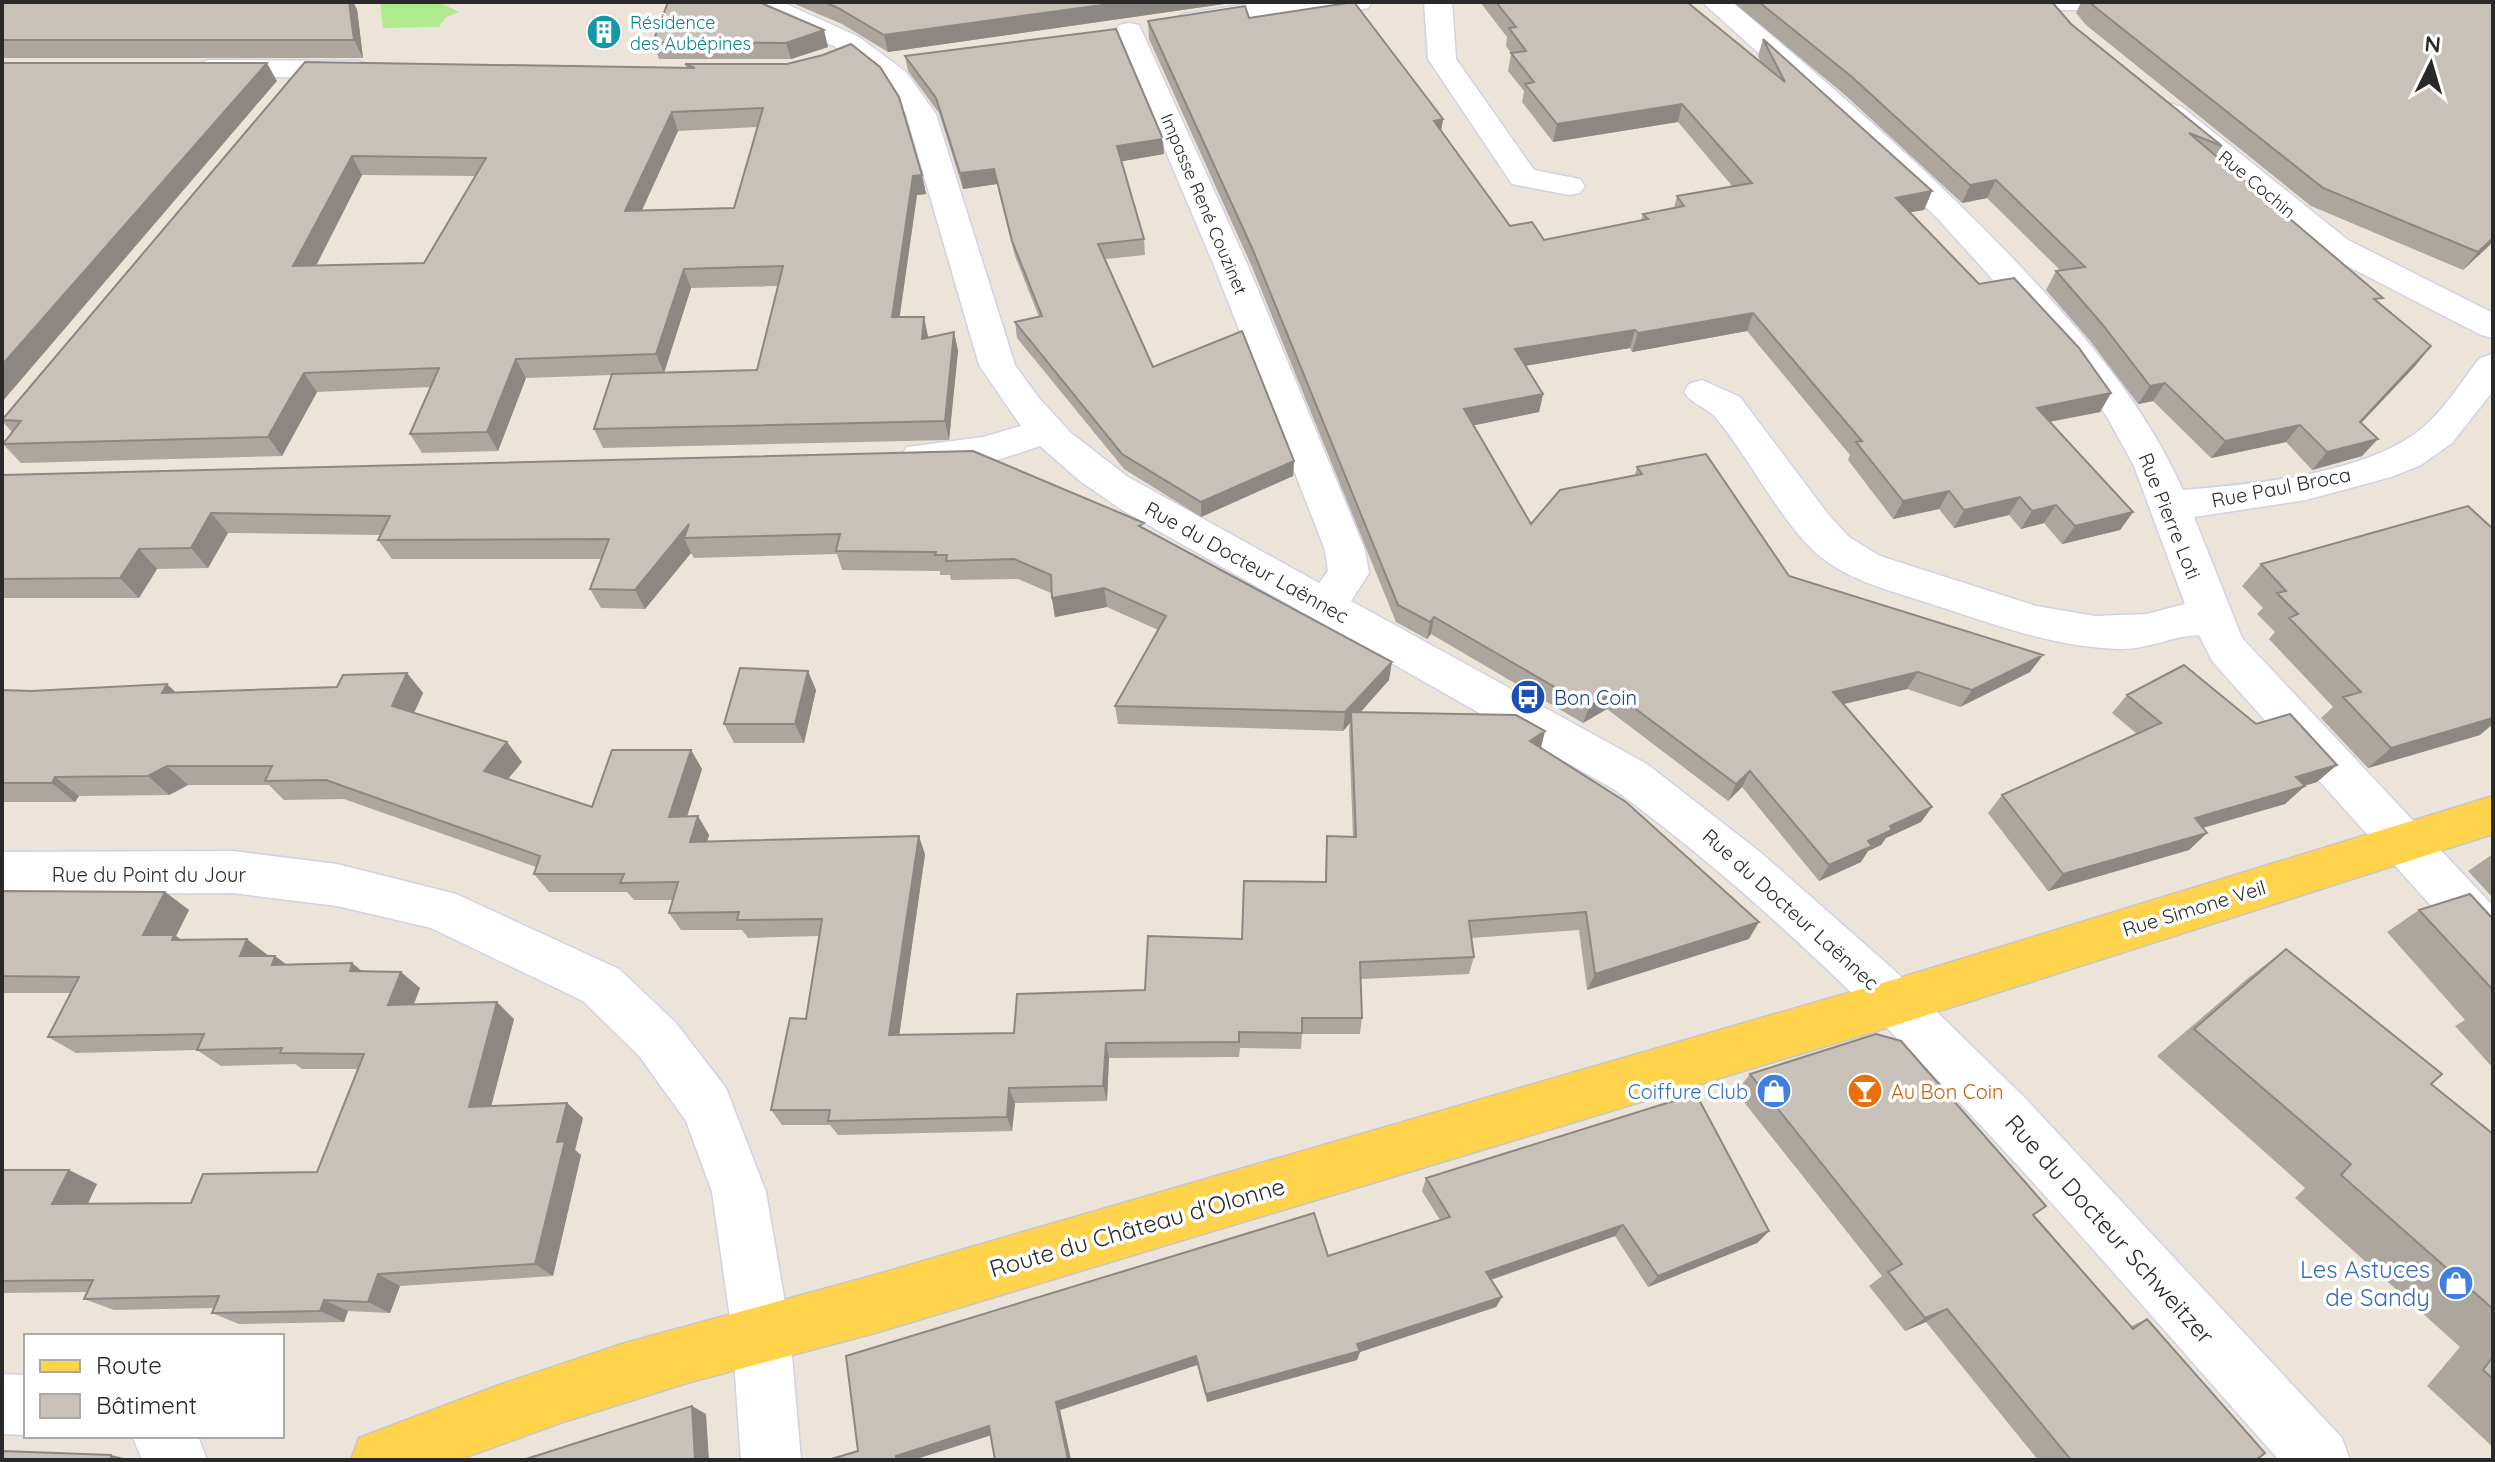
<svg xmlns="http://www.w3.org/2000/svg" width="2495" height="1462" font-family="Quicksand,sans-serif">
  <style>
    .green { fill: #afea8e }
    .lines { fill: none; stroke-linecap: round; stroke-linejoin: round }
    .minor-casing { stroke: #ced2e4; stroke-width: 3 }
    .major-casing { stroke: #c7c7c7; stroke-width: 3 }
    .minor { fill: #fff; fill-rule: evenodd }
    .major { fill: #ffd34c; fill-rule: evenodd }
    .wall { fill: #aca69f; fill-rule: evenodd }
    .shaded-wall { fill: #8c8782 }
    .building { fill: #c8c1b9; stroke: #8c8782; stroke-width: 2; fill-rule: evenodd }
    .labels { text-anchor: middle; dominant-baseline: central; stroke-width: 7; stroke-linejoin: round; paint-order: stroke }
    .far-culture-label { font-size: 18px; fill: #0d838f; stroke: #fff; text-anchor: start }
    .far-street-label { font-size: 18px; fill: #292929; stroke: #fff }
    .street-label { font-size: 20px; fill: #292929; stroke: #fff }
    .transit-label { font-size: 20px; fill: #164399; stroke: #fff; text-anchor: start }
    .shop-label { font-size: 20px; fill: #366cbe; stroke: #fff; text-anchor: end }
    .food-label { font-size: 20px; fill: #c56008; stroke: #fff; text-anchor: start }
    .near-street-label { font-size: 24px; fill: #292929; stroke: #fff }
    .near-shop-label { font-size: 24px; fill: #366cbe; stroke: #fff; text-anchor: end }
  </style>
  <rect width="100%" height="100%" fill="#ede4d9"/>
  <path class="green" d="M380,2H438L459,12L446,17L439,27L383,28Z"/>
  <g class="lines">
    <defs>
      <path id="minor" d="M744,2H782L859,37L906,72L936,114L1015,365L1039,398L1071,433L1128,477L1319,583L1328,571L1325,550L1215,268L1115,31L1119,25L1129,23L1139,25L1249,268L1365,550L1369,573L1351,601L1647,764L1760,852L1894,970L2026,1099L2342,1438L2350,1460H2279C2072,1228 1867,975 1615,790L1122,510L1080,481L1040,446C1000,460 949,477 907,465L901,456L907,447L983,437L1021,426L979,365L906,114C868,53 812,34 748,8Z
        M1261,2H1372L1368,8L1358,10L1289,14L1190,29L1180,27L1176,21L1180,15L1190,13Z
        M1424,2H1452L1456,59L1534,170L1580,179L1585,186L1580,193L1569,195L1512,184L1428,59Z
        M1702,2H1732C1832,86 1930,171 2019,265C2084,334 2144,403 2183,490C2253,484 2358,475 2416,433C2442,414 2460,383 2480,358L2493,354V391L2452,443L2421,465L2391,477L2306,500L2194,517L2242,638L2493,906V962L2476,956L2212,661L2199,635C2172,636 2149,649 2122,649C2054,648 1991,623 1928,603C1892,591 1853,582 1822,558C1783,527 1750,458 1716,418C1707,407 1692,405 1684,392L1689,384L1702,380L1740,397L1828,514L1849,537L1880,556L2036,606L2095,616L2147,614L2185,604L2134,466L2107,417L2070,365L1938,219L1863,147Z
        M2011,2H2234L2230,8L2220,10H2025L2015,8Z
        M210,60L357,61L367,64L371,70L367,76L357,79L200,75L196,69L200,63Z
        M2172,104L2182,107L2348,240L2493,313V338L2481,335L2324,254L2162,119L2157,113L2162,107Z
        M233,851L337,864L456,894L619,969L676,1023L726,1088L766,1192L790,1332L801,1460H741L732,1332L712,1192L686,1121L640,1057L583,1001L431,928L337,906L233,893L2,894V852Z
        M2,1374L26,1375V1435L2,1434Z
        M132,1436H198L207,1460H145L141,1457Z"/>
      <path id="major" d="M2493,796V834L1896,1025L875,1333L687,1383L563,1422L458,1460H351L359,1438L502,1384L625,1343L875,1275L1896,979Z"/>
    </defs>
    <use href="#minor" class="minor-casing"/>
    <use href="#major" class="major-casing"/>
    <use href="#minor" class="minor"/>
    <use href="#major" class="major"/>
  </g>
  <path class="wall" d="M2,2L357,9L363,58H2Z
    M668,2L828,47L791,59H659L653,42Z
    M790,2H1238L888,52L842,24Z
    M1480,2H1687L1761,62L1758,56L1763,39L1932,191L1924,210L1910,212L1979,284L2111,393L2100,412L2050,422L2133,512L2120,530L2062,544L2044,523L2021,529L2009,515L1954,528L1939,509L1893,519L1848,460L1850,455L1747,331L1632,352L1630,348L1525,366L1543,394L1539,412L1473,425L1531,524L1635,475L1637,467L1789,576L2043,655L2030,672L1960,707L1907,689L1843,704L1932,807L1921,822L1886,838L1881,845L1868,851L1861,862L1819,881L1742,787L1728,801L1607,709L1583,723L1431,634L1427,639L1396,622L1252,267L1149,39L1148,21L1249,18L1443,119L1441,131L1510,226L1544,240L1641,221L1643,214L1674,208L1677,196L1733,187L1678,122L1553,142L1522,102L1524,91L1508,71L1511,53L1506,46L1507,37Z
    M1733,2H2052L2071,24L2222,146L2216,155L2378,303L2416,365L2361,423L2362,456L2312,470L2286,442L2211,458L2153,401L2138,404L2091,342L2046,290L2056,271H2061L1987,198L1962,203L1845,95Z
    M2081,2H2493V242L2463,270L2311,206L2086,25L2076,13Z
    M905,56L1164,154L1121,161L1144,239L1145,255L1105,259L1153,367L1294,461L1293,476L1201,517L1124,469L1017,338L1015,322L1039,317L1015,256L997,184L963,189L939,113L908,71Z
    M305,62L687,68L685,64L922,175L926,194L917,195L899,317L928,336V337L954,332L958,351L949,440L603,448L594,429L612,375L526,378L498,451L422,453L410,434L431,387L317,392L282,456L21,463L3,444L12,432L2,421ZM757,127L734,208L642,210L678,131ZM362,175L475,176L424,263L316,266ZM778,286L757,370L664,373L691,288Z
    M2,475L1144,529L1389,680L1360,712L1545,731L1541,747L1749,939L1587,990L1579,930L1471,938L1474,957L1469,974L1361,979L1362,1018L1360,1034H1302L1301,1049L1240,1048L1239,1057L1109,1058L1107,1101L1015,1103L1012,1131L838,1135L830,1125H782L771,1110L806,1019L819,936L748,938L742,930H681L669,913L673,900H634L627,892H549L534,874L536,867L344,799L284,800L269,785H188L169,795L79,796L75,802H2V690L176,693L337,687L407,673L423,693L414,713L522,762L508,779L592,807L691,750L702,769L687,817L698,816L709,835L707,841L925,854L899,1035L1014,1033L1145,990L1242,939L1325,882L1327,836L1353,837L1349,731L1350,723L1343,731L1118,724L1115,706L1158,630L1107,607L1055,617L1051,593L1018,579L951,580L950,575H940V571L842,570L837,554L694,558L691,553L645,609L601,608L590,589L602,559H392L378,540L380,535L228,533L208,568L157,569L139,598H2Z
    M2261,564L2480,735L2368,768L2321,718L2333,707L2269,639L2275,632L2257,614L2263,608L2242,586Z
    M816,690L804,743H734L724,724Z
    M2127,695L2317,782L2304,786L2285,804L2203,828L2207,833L2189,850L2048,891L1988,813L2002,795L2137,734L2112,713Z
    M2493,854V898L2468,871Z
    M2,891L165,892L189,910L176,936L182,940L269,956H275L286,964L352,963L362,971L420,988L414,1004L514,1019L491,1106L567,1103L583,1118L575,1150L581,1155L553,1276L400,1286L390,1313L348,1311L344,1322L239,1324L212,1313L214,1308L114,1310L84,1299L88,1292L2,1293V1170H69L97,1184L88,1204L191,1203L317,1172L357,1069H302L295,1064L221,1066L197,1050L76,1053L48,1037L71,993H2Z
    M2419,910L2493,919V1068L2455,1026L2465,1020L2387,932Z
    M2286,949L2431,1084L2493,1134V1447L2427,1386L2460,1347L2295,1198L2305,1188L2157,1056L2247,979Z
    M1750,1074L2033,1215L2131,1326L2147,1319L2256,1460H2038L1926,1322L1905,1331L1869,1286L1882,1276L1736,1092Z
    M1426,1178L1769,1231L1757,1243L1648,1287L1615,1236L1491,1280L1502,1297L1496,1307L1360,1352L1357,1360L1207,1402L1197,1365L1060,1410L1071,1460H995L991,1435L913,1460H828L858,1451L1328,1256L1440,1220L1422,1191Z"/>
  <path class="shaded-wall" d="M349,2H353L357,9L363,58L354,40Z
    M1124,2H1238L888,52L884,35Z
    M824,30L828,47L791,59L786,43Z
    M267,63L277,81L2,402V365Z
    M1682,104L1678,122L1553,142L1557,124Z
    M672,112L678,131L633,230L625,211Z
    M1443,119L1440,138L1434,121Z
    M1163,139L1164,154L1118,162L1117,146Z
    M352,156L362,175L306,285L293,266Z
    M994,169L997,184L963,189L960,173Z
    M922,175L926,194L917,195L897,336L892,317L913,176Z
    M1996,180L1987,198L1962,203L1970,185Z
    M1932,191L1924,210L1888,216L1896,198Z
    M2493,238V242L2463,270L2478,252Z
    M684,269L691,288L664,373L656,354Z
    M1753,313L1747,331L1632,352L1638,333Z
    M924,317L928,336L927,357L922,339Z
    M1635,330L1630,348L1512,368L1515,349Z
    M954,332L958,351L949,440L945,421Z
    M2431,346L2416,365L2345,440L2360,422Z
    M516,359L526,378L498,451L487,432Z
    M304,373L317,392L282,456L268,437Z
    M2165,383L2153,401L2138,404L2150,386Z
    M2111,393L2100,412L2026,426L2037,408Z
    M1543,394L1539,412L1461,428L1464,409Z
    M2300,425L2286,442L2211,458L2225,441Z
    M2378,439L2362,456L2312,470L2327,452Z
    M1294,461L1293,476L1201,517V502Z
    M1949,491L1939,509L1893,519L1903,501Z
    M2020,497L2009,515L1954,528L1964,510Z
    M2056,505L2044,523L2021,529L2032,511Z
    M2133,512L2120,530L2062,544L2075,526Z
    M211,513L228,533L208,568L191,548Z
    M689,524L684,538L691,553L645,609L635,590Z
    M139,549L157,569L139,598L120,578Z
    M1104,588L1107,607L1055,617L1052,598Z
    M1434,617L1431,634L1427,639L1430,622Z
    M2043,655L2030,672L1960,707L1972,690Z
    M1392,662L1389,680L1352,722L1351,712L1350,723L1343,731L1345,712Z
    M808,671L816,690L804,743L795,724Z
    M1918,672L1907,689L1823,709L1833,692Z
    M407,673L423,693L408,726L392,706Z
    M167,684L188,704L162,693Z
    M1613,692L1607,709L1583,723L1589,707Z
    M2493,708V724L2480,735L2368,768L2391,748Z
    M1545,731L1540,751L1530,741Z
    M507,742L522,762L499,790L484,771Z
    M691,750L702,769L681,835L669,817Z
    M2337,765L2317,782L2276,794L2296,777Z
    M167,766L188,785L169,795L148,776Z
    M1750,771L1742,787L1728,801L1736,784Z
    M55,777L79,796L75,802L52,783Z
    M2305,786L2285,804L2177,835L2195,818Z
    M1932,807L1921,822L1886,838L1881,845L1868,851L1861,862L1819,881L1829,865L1890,826Z
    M698,816L709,835L702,860L690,842Z
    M2207,833L2189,850L2048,891L2063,874Z
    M919,836L925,854L897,1051L889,1035Z
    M165,892L189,910L176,936L198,952L143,935Z
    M1759,922L1749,939L1587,990L1595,974Z
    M247,939L269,956H240Z
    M275,956L297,973L272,965Z
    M352,963L372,980L350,971Z
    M401,972L420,988L407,1021L388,1005Z
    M497,1002L514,1019L487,1122L469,1107Z
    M1106,1043L1109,1058L1107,1101L1103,1086Z
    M1009,1088L1015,1103L1012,1131L1007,1117Z
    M567,1103L583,1118L575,1150L581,1155L553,1276L535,1264L557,1142Z
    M69,1170L97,1184L81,1217L52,1204Z
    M1623,1225L1615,1236L1481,1283L1486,1272Z
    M1769,1231L1757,1243L1648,1287L1658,1276Z
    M378,1274L400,1286L390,1313L368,1302Z
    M1502,1297L1496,1307L1360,1352L1357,1360L1207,1402L1206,1394Z
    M324,1300L348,1311L344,1322L320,1311Z
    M1947,1309L1926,1322L1905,1331L1925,1318Z
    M1196,1356L1197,1365L1060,1410L1071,1460H1068L1056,1402Z
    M692,1406L706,1414L709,1460H695Z
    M989,1426L995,1434L913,1460H896V1456Z
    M111,1455L132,1460H111Z"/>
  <path class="building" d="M2,2H349L354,40H2Z
    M668,2H759L824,30L786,43L653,42Z
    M824,2H1124L884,35L838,8Z
    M1354,2L1443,119L1434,121L1510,226L1532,222L1544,240L1648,219L1643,214L1684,206L1677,196L1752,183L1682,104L1557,124L1525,84L1534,82L1511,53L1526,51L1509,28L1516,27L1496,2H1687L1785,82L1763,39L1932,191L1896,198L1979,284L2014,278L2079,348L2111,393L2037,408L2133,512L2075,526L2056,505L2032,511L2020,497L1964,510L1949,491L1903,501L1856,442L1862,441L1753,313L1638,333L1635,330L1515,349L1543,394L1464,409L1531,524L1560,490L1642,474L1637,467L1706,454L1789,576L2043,655L1972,690L1918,672L1833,692L1932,807L1890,826L1892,830L1868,841L1872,846L1829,865L1750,771L1736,784L1613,692L1589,707L1434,617L1430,622L1398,605L1252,248L1148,21L1245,6L1249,18Z
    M1759,2H2052L2071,24L2222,146L2189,133L2383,298L2374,299L2431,346L2360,422L2378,439L2327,452L2300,425L2225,441L2165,383L2150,386L2102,324L2056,271L2085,267L1996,180L1970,185L1852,77Z
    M2090,2H2493V238L2478,252L2323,188L2095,7Z
    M1116,29L1163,139L1117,146L1144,239L1098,244L1153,367L1242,331L1294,461L1201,502L1122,454L1015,322L1042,316L1012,241L994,169L960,173L936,98L905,56Z
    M851,44L880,67L899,97L922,175L913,176L892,317H924L922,339L954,332L945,421L594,429L612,374L757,370L783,266L684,269L656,354L516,359L487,432L410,434L439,368L304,373L268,437L3,444L21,421L2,420L305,62L695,68L685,64H787L823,55ZM763,108L734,208L625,211L672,112ZM352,156L486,158L424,263L293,266Z
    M2,63H267L2,365Z
    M973,451L1144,523L1139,526L1392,662L1345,712L1115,706L1166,616L1104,588L1052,598L1051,575L1014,559L946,561L947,555H935L936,552L836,551L840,534L684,538L689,524L635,590L590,589L609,539L378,540L390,516L211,513L191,548L139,549L120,578L2,579V475Z
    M2468,506L2493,529V718L2391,748L2343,697L2361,692L2289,618L2298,614L2277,593L2286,591L2261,564Z
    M2184,665L2256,724L2290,714L2337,765L2296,777L2305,786L2195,818L2207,833L2063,874L2002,795L2161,723L2127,695Z
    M740,668L808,671L795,724H724Z
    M407,673L392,706L507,742L484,771L592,807L612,750H691L669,817L698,816L690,842L919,836L889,1035L1014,1033L1017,994L1145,990L1148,936L1242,939L1244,881L1326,882L1327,836L1356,837L1351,712L1516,715L1545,731L1530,741L1626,802L1759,922L1595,974L1586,912L1469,921L1474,957L1360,962L1362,1018H1302V1033L1239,1032V1042L1106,1043L1103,1086L1009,1088L1007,1117L828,1121L830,1110H771L790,1018L806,1019L822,919L737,920L739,912L669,913L678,882L620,883L624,874H534L540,856L326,780L265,781L272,766H167L148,776L55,777L52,783H2V690L31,691L167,684L162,693L337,687L343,675Z
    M2,891L165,892L143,935H174L172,940L247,939L240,956H275L272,965L352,963L350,971L401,972L388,1005L497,1002L469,1107L567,1103L557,1142L565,1141L535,1264L378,1274L368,1302L324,1300L320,1311L212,1313L219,1296L84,1299L93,1280L2,1281V1170H69L52,1204L191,1203L203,1174L317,1172L364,1054L280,1053L282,1048L197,1050L204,1034L48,1037L79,977L2,976Z
    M2470,894L2493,919V990L2419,910Z
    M2286,949L2442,1074L2431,1084L2493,1134V1309L2341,1175L2351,1164L2194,1029Z
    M1876,1034L1901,1041L2046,1206L2033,1215L2133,1329L2147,1319L2265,1453L2256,1460H2071L1947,1309L1925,1318L1888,1272L1902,1264L1750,1074Z
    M1696,1094L1769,1231L1658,1276L1623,1225L1486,1272L1502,1297L1357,1344L1360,1351L1206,1394L1196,1356L1056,1402L1068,1460H995L989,1426L896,1456V1460H828L858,1451L846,1356L1314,1213L1328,1256L1450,1217L1426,1178Z
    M2493,1357V1379L2483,1370Z
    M692,1406L695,1460H523Z
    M2,1451L111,1455V1460H2Z"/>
  <defs>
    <symbol id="building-disc" viewBox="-11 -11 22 22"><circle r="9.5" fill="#0f9aa8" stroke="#fff"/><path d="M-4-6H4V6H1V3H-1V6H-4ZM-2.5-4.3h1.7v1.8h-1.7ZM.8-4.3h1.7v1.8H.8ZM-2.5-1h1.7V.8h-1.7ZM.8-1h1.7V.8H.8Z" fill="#fff"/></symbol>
    <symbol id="bus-disc" viewBox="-11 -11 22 22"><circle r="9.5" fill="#1a4fb4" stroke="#fff"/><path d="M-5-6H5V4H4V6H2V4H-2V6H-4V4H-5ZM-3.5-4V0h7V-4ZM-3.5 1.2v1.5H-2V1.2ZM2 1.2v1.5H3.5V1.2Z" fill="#fff"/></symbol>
    <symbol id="shop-disc" viewBox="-11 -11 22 22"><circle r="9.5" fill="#3f7fe0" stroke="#fff"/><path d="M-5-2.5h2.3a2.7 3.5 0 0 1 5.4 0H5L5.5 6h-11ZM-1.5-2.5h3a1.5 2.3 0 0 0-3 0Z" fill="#fff"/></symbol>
    <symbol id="bar-disc" viewBox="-11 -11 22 22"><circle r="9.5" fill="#e8710a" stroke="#fff"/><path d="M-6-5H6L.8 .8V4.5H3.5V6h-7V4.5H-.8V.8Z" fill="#fff"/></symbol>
  </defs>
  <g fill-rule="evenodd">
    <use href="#building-disc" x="584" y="12" width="40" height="40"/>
    <use href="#bus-disc" x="1508" y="677" width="40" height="40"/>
    <use href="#shop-disc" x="1754" y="1071" width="40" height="40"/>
    <use href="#bar-disc" x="1845" y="1071" width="40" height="40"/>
    <use href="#shop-disc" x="2436" y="1263" width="40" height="40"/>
  </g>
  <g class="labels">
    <g class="far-culture-label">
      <text x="630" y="22">Résidence<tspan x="630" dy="21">des Aubépines</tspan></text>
    </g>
    <g class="far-street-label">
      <text transform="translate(2257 184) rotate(40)">Rue Cochin</text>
      <text transform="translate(1204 204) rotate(67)">Impasse René Couzinet</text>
    </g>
    <g class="street-label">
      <text transform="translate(2281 487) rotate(-11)">Rue Paul Broca</text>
      <text transform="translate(2170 516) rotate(68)">Rue Pierre Loti</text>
      <text transform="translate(1247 562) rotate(29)">Rue du Docteur Laënnec</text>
      <text x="149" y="874">Rue du Point du Jour</text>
      <text transform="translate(2194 908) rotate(-17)">Rue Simone Veil</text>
      <text transform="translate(1791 909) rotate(42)">Rue du Docteur Laënnec</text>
    </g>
    <g class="transit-label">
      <text x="1554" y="697">Bon Coin</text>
    </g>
    <g class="shop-label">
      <text x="1748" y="1091">Coiffure Club</text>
    </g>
    <g class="food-label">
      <text x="1891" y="1091">Au Bon Coin</text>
    </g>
    <g class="near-street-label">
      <text transform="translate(1137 1227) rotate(-16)">Route du Château d'Olonne</text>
      <text transform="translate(2110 1229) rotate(48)">Rue du Docteur Schweitzer</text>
    </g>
    <g class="near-shop-label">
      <text x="2430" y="1269">Les Astuces<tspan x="2430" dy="28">de Sandy</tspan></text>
    </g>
  </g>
  <rect width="2495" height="1462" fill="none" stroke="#292929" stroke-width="8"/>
  <rect x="24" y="1334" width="260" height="104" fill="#ffffff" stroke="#a9a9a9" stroke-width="2"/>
  <rect x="40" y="1360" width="40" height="12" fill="#ffd34c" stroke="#a9a9a9" stroke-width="2"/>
  <text x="96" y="1374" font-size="24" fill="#292929">Route</text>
  <rect x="40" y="1394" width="40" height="24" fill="#c8c1b9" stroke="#a9a9a9" stroke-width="2"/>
  <text x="96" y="1414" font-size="24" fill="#292929">Bâtiment</text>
  <g transform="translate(2431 64) rotate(5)" stroke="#ffffff" stroke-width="6" paint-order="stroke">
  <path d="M0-6L14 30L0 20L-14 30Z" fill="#292929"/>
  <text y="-12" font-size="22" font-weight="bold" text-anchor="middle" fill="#292929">N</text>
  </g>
</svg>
